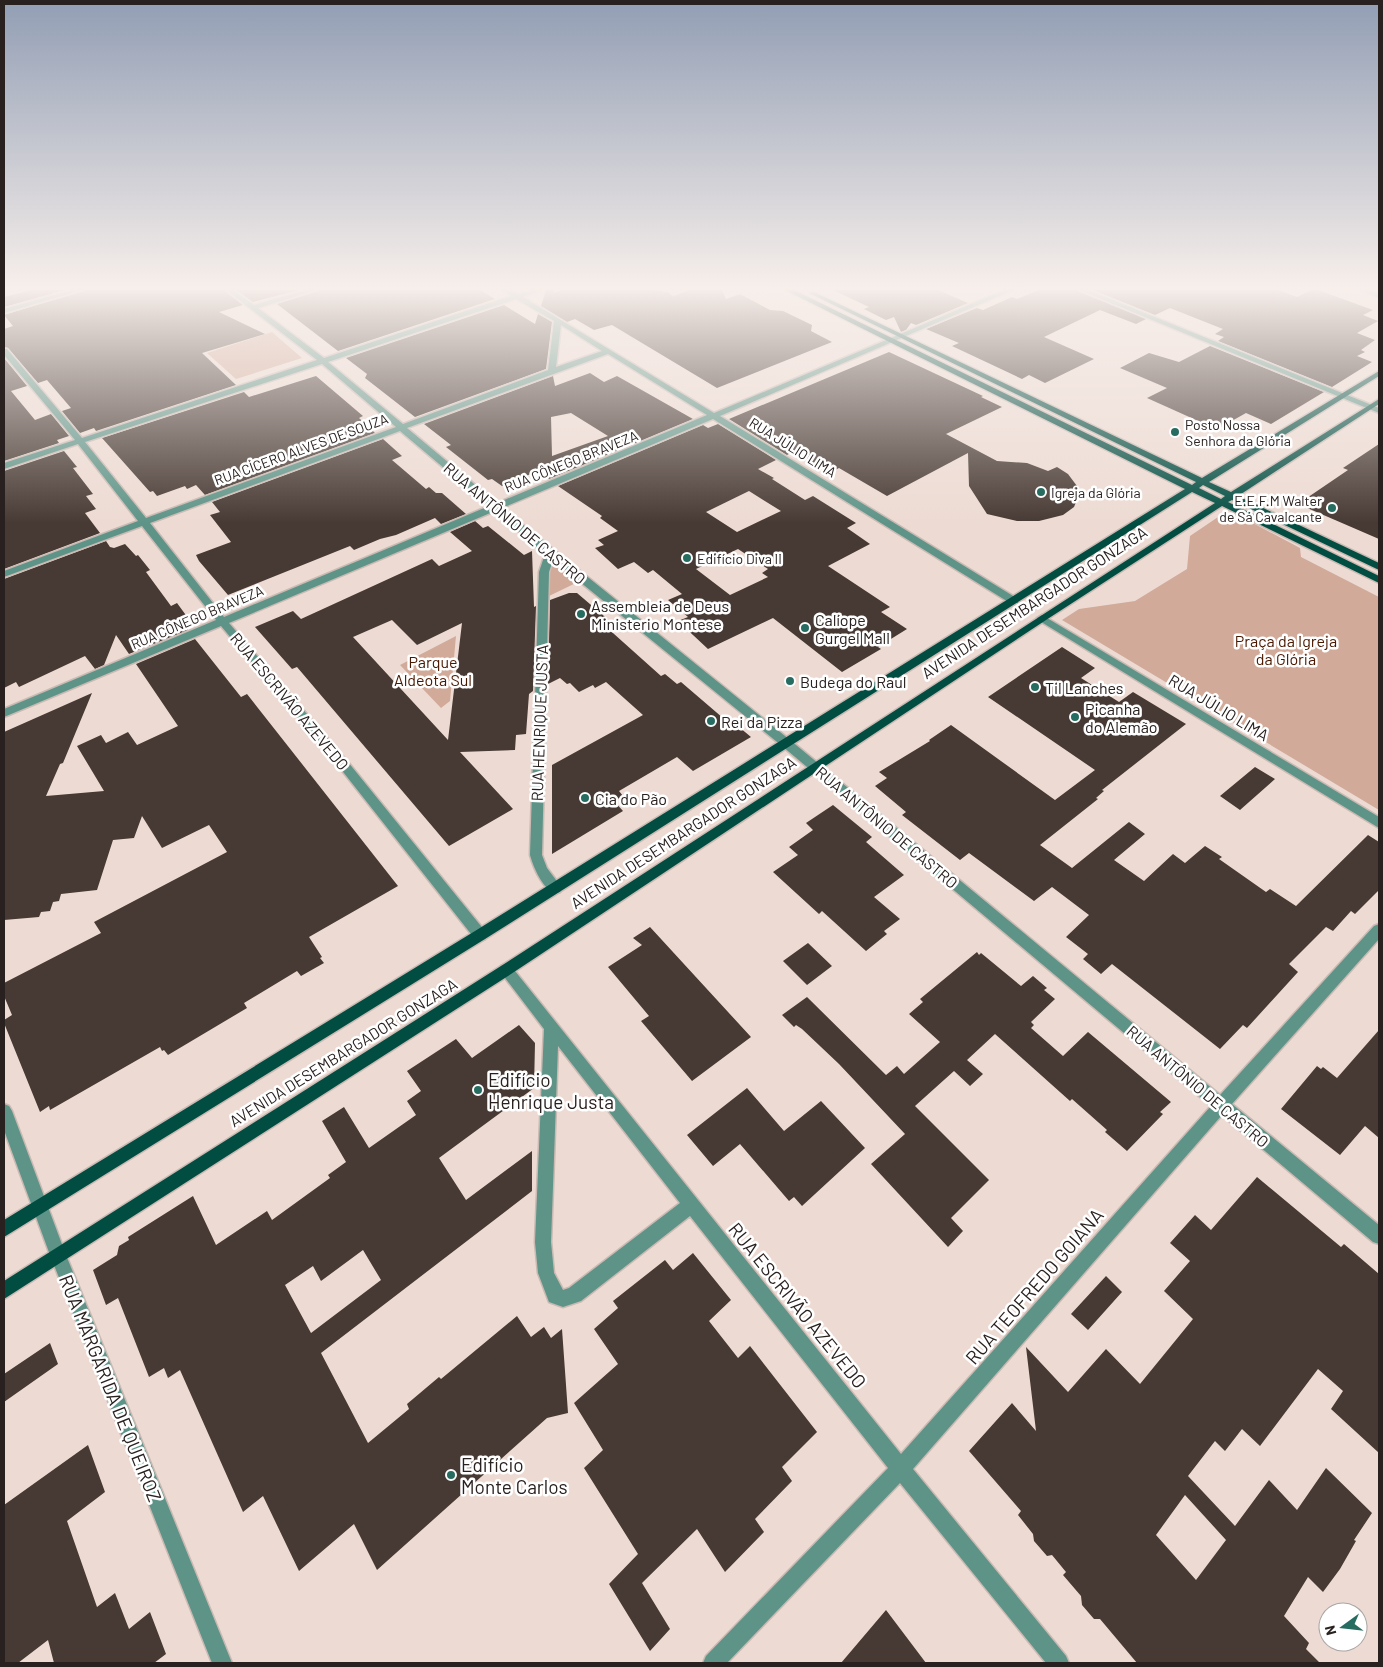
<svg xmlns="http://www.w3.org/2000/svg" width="1383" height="1667" font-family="Barlow,sans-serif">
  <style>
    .green { fill: #d1aa99 }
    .building { fill: #473933; fill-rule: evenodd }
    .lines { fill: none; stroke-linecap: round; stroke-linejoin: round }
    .minor-casing { stroke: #cabab3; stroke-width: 3 }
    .major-casing { stroke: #cabab3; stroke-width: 3 }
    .minor { fill: #5e9488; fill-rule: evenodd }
    .major { fill: #024d42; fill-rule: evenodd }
    .poi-dot { fill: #276c60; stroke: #fff; stroke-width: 2 }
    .labels { text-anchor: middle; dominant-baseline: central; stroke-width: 5; stroke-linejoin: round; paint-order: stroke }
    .far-poi-label { font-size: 14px; fill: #28211f; stroke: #fff; text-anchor: start }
    .far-street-label { font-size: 14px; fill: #28211f; stroke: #fff }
    .street-label { font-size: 16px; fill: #28211f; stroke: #fff }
    .poi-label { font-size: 16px; fill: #28211f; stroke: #fff; text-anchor: start }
    .park-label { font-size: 16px; fill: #491800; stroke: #fff }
    .near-poi-label { font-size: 19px; fill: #28211f; stroke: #fff; text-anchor: start }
    .near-street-label { font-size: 19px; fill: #28211f; stroke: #fff }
  </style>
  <rect width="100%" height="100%" fill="#eddbd3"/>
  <path class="green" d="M272,332L302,358L236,379L207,353Z
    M1224,513L1236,514L1300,548L1301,557L1379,597V810L1062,620L1079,609L1135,601L1187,569L1190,536Z
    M554,560L580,581L547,597L550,572Z
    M456,636L450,701L441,708L400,665Z"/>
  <path class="building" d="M32,290H65L4,307V297Z
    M85,290H224L243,305L219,312L265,334L202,353L236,385L96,431L94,428L80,433L62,411L71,408L47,380L38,383L8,348L4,347V329L13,326L4,315Z
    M236,290H299L253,302Z
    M319,290H480L495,299L338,351L277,304Z
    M546,290H554V293L562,290H652L668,292L673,296L690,290H722L726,299L740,294L770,310L783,311L812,325L811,331L832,342L717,388L612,325L594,330L575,319L567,322L541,306Z
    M833,290H938L968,303L916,325L911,323L906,330L901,332L894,317L886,320L864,309L869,307Z
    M1039,290H1077L1146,319L1136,324L1100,310L1044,337L1094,359L1045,383L1029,375L1022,379L952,346L959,343L926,329L977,308L983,310L1012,297L1017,299Z
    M1093,290H1278L1297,297L1311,290H1318L1373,310L1363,315L1378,321L1357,333L1375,340L1361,350L1365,352L1357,356L1372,362L1332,387L1218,341L1224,337L1215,334L1223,329L1170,308L1155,315Z
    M504,305L535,324L538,314L552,322L546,369L415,417L365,378L367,374L346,358Z
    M1210,346L1324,392L1271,424L1246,413L1221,427L1216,429L1147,398L1167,388L1120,368L1149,353L1179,362Z
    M889,352L983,396L981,397L1002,407L946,434L997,461L1027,463L1048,471L1057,467L1068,474L1077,486L1079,495L1074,507L1063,515L1039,521H1017L987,514L969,486L968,453L887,496L839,468L829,473L794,451L787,455L729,419Z
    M4,358L27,386L11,391L35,420L51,414L69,436L57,440L59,443L4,461Z
    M590,373L604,382L617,376L693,419L549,479L538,471L502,486L492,479L488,480L446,447L451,445L424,424L553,376L555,386ZM571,413L608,436L552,456L551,417Z
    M316,376L363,416L359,418L375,433L205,495L196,485L187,489L185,486L157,496L153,491L150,492L102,438L244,392L249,397Z
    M718,424L776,460L758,469L774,478L772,479L805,500L813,496L856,523L847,528L870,544L828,566L890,607L881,612L907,629L878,647L881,649L842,672L773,618L708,649L678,621L688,617L668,600L682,594L653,570L648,573L634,562L618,569L595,548L604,545L598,540L618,531L600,518L602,516L558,486L703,425L708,428ZM749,491L781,511L737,532L706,512ZM738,549L768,569L762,573L768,577L730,595L696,569Z
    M383,439L402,456L392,460L426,489L429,487L436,493H442L466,514L441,524L435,518L396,535L380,539L354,550L350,546L228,595L199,561L196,555L231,542L210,515L220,512L212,502Z
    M1379,444V539L1298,504L1348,470L1343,468Z
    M64,451L77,467L73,468L93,494L86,496L96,509L85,513L100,533L4,569V471Z
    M475,521L483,528L488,526L524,555L532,551L534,607L536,606L533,691L529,694L526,734L516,735L515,750L460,752L513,809L449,846L297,667L292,669L255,627L293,611L301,619L432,559L439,566L472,551L450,532ZM392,620L417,645L462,623L448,740L353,637Z
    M106,541L110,547L114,548L125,544L136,556L138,555L150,570L146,572L171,606L177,603L188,618L182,620L188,630L129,654L116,635L104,665L95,669L85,656L19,687L16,682L4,688V579Z
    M569,593H577L611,622L604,625L661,676L665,674L677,684L681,682L730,724L733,722L751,737L693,771L677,757L619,791L623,796L614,801L623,811L552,854V765L643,715L606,682L595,688L593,685L579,692L570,683L567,684L560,678L548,684L550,600Z
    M195,639L241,697L247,694L398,886L309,937L322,957L320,958L324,963L301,976L297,971L244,1003L247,1008L168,1055L164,1050L162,1051L160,1047L50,1110L49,1106L40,1112L4,1023V1020L12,1015L4,996V983L101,933L94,922L227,852L209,825L162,848L142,816L134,838L113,840L97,890L61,894L59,901L53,902L50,911L41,912L39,917L4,920V732L92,693L63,763L60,764L46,796L104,791L77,746L101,735L106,743L128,732L137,745L178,726L136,664Z
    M1062,647L1095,668L1081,678L1119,702L1133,692L1186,724L1102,790L1104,791L1096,798L1098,799L1040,845L1072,868L1129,822L1145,834L1114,860L1144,881L1173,854L1185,863L1205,846L1222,857L1219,859L1266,892L1270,889L1296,906L1368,835L1379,842V890L1355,914L1351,911L1333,931L1326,927L1289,964L1298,972L1247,1028L1243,1025L1220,1049L1112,964L1101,974L1083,959L1088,954L1066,937L1089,915L1052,887L1034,901L969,853L960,860L902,815L906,812L875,786L887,778L879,772L930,741L929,740L951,725L1055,800L1095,770L988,697Z
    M1255,767L1275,779L1240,810L1220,796Z
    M833,805L872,837L866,842L904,875L874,897L900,919L884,931L887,934L866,951L822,911L819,914L773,872L798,855L789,847L813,830L806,823Z
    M650,927L751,1037L692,1081L641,1021L649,1016L608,967L642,945L633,938Z
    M808,943L832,966L807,985L783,961Z
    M977,952L979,955L981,953L1021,986L1033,976L1047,988L1044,990L1055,999L1031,1022L1034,1025L1031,1028L1063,1056L1088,1032L1171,1102L1160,1112L1163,1114L1127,1151L1105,1132L1107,1130L1072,1099L1070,1101L995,1034L967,1060L983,1074L970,1086L954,1071L915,1106L989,1180L951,1218L963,1231L948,1247L871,1164L905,1134L839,1064L802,1029L796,1025L794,1027L782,1015L807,997L886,1075L897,1066L904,1074L940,1042L909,1014L923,1002L920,999Z
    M519,1025L535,1043L534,1088L439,1158L466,1200L532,1151V1191L321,1353L368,1443L409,1409L407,1404L439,1377L441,1379L517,1316L531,1337L544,1327L551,1338L562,1329L568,1413L547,1418L377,1570L354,1524L299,1571L263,1496L243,1512L180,1370L168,1378L164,1368L149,1377L118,1298L106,1305L93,1270L117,1255L119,1246L129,1240L128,1237L193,1196L216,1245L267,1211L272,1220L330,1178L328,1175L346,1162L322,1121L344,1107L369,1148L416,1115L407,1101L421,1091L407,1071L456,1039L472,1058ZM363,1250L381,1280L311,1333L285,1285L313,1266L321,1281Z
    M1379,1030V1138L1365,1126L1340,1155L1281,1109L1317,1066L1321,1069L1323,1067L1337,1078Z
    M747,1088L784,1131L821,1101L865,1148L802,1206L794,1197L789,1201L740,1144L713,1166L687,1135Z
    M1257,1177L1341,1247L1344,1244L1379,1274V1453L1331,1409L1343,1391L1318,1369L1260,1446L1242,1429L1225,1451L1215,1441L1188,1476L1235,1526L1269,1480L1297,1510L1326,1468L1372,1513L1354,1540L1356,1541L1340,1569L1323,1592L1308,1577L1284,1616L1309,1643L1306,1649L1320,1663H1137L1100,1619H1094L1082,1605L1081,1596L1063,1575L1066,1572L1052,1555L1047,1556L1034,1541L1033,1534L1018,1515L1021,1511L969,1451L1012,1403L1036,1431L1026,1347L1068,1392L1106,1349L1140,1384L1193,1319L1164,1291L1190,1261L1170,1243L1195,1215L1211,1230ZM1185,1495L1226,1540L1196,1580L1156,1535Z
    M693,1253L731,1300L709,1321L738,1358L750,1346L817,1432L782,1467L792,1481L755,1519L764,1532L725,1572L697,1529L642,1583L670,1629L650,1651L609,1584L638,1554L584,1468L603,1450L574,1403L618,1364L594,1329L618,1308L613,1301L665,1260L673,1270Z
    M1106,1276L1122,1292L1088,1330L1071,1314Z
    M50,1343L58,1364L4,1402V1374Z
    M88,1445L105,1492L67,1521L97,1607L115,1593L129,1629L150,1612L166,1654L154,1663H54L48,1640L18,1663H4V1505Z
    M886,1610L926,1663H841Z"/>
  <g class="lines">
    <defs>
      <path id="minor" d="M72,290H83L4,313V309Z
        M226,290H233L254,305L306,290H317L258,308L324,358L511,296L502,290H510L518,294L531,290H541L523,297L714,413L1004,290H1013L720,416L1018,599V603H1010L713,419L502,508L790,740L1220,1095L1374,926L1379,924V939L1232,1104L1379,1225V1244L1373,1242L1222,1115L913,1469L1066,1656L1069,1663H1046L900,1483L727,1663H703L706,1656L888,1468L690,1216L581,1301L563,1307L549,1302L538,1273L535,1242L544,1029L499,970L501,966L506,964L511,966L901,1454L1211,1106L782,746L553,560L549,572L542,855L547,868L562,888L560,892C545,897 533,866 530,855L539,572L545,554L495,511L229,623L348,762L485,931L487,935L485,939L480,941L475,939L340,768L221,626L4,717V709L216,620L142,526L4,577V571L138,521L78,444L4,469V463L75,440L4,355V349H7L82,438L317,360ZM516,299L554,321L548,370L403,424L328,362ZM561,325L602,351L556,367ZM608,354L707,415L497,503L407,428ZM322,364L396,427L146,518L85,442ZM400,431L489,506L224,617L150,523ZM558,1046L680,1203L569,1288L563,1290L554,1273L551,1242Z
        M1079,290H1088L1379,408V413Z
        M1360,290H1370L1379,294V298Z
        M1042,615L1379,817V828L1038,620L1037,618Z
        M4,1104L9,1106L12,1111L66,1255L232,1663H212L50,1255L4,1130Z"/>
      <path id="major" d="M785,290H794L1192,485L1196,482L809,293L814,292L1202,478L1379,371V376L1209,482L1231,492L1379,399V404L1238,496L1379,563V570L1232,500L1228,502L1379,576V583L1222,506L1046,620L511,974L4,1299V1281L501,966L1215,503L1192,492L485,939L4,1237V1220L475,931L1185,489ZM1203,485L1225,496L1221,499L1199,488Z"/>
    </defs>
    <use href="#minor" class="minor-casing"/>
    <use href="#major" class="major-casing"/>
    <use href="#minor" class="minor"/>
    <use href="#major" class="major"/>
  </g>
  <linearGradient id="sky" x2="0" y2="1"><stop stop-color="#929eb4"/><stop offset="0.55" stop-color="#f7efeb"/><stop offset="1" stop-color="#f7efeb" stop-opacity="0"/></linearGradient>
  <rect width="1383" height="523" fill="url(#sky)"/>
  <g class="poi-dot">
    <circle cx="1175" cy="432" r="5"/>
    <circle cx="1041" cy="492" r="5"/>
    <circle cx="1332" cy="508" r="5"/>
    <circle cx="687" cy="558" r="5"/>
    <circle cx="581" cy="614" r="5"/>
    <circle cx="805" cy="628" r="5"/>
    <circle cx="790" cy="681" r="5"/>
    <circle cx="1035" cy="687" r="5"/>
    <circle cx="1075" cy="717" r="5"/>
    <circle cx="711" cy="721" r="5"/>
    <circle cx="585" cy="798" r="5"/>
    <circle cx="478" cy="1090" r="5"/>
    <circle cx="451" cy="1475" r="5"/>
  </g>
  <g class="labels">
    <g class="far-poi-label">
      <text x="1185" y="424">Posto Nossa<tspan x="1185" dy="16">Senhora da Glória</tspan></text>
      <text x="1051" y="492">Igreja da Glória</text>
      <text x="1322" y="500" text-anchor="end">E.E.F.M Walter<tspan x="1322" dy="16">de Sá Cavalcante</tspan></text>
      <text x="697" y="558">Edifício Diva II</text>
    </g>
    <g class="far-street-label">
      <text transform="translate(793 447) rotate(32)">RUA JÚLIO LIMA</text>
      <text transform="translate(301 449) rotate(-20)">RUA CÍCERO ALVES DE SOUZA</text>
      <text transform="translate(571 461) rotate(-22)">RUA CÔNEGO BRAVEZA</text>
      <text transform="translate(197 617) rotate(-23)">RUA CÔNEGO BRAVEZA</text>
    </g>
    <g class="street-label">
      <text transform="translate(515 523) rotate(40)">RUA ANTÔNIO DE CASTRO</text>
      <text transform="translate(1034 602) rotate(-33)">AVENIDA DESEMBARGADOR GONZAGA</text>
      <text transform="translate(290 701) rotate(50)">RUA ESCRIVÃO AZEVEDO</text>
      <text transform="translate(1219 707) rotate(31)">RUA JÚLIO LIMA</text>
      <text transform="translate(539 723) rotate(-88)">RUA HENRIQUE JUSTA</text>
      <text transform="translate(887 827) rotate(40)">RUA ANTÔNIO DE CASTRO</text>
      <text transform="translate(683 832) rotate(-33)">AVENIDA DESEMBARGADOR GONZAGA</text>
      <text transform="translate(343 1052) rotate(-32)">AVENIDA DESEMBARGADOR GONZAGA</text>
      <text transform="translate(1198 1086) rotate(40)">RUA ANTÔNIO DE CASTRO</text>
    </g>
    <g class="poi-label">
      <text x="591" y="605">Assembleia de Deus<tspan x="591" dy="18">Ministerio Montese</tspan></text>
      <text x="815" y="619">Calíope<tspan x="815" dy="18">Gurgel Mall</tspan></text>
      <text x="800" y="681">Budega do Raul</text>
      <text x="1045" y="687">Til Lanches</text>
      <text x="1085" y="708">Picanha<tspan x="1085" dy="18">do Alemão</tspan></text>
      <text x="721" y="721">Rei da Pizza</text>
      <text x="595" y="798">Cia do Pão</text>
    </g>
    <g class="park-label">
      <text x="1286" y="640">Praça da Igreja<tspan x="1286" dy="18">da Glória</tspan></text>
      <text x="433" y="661">Parque<tspan x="433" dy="18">Aldeota Sul</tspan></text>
    </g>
    <g class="near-poi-label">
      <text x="488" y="1079">Edifício<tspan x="488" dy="22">Henrique Justa</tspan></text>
      <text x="461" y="1464">Edifício<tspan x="461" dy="22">Monte Carlos</tspan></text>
    </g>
    <g class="near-street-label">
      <text transform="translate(1034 1286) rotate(-49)">RUA TEOFREDO GOIANA</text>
      <text transform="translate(798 1305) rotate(51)">RUA ESCRIVÃO AZEVEDO</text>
      <text transform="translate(111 1388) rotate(68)">RUA MARGARIDA DE QUEIROZ</text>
    </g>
  </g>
  <rect width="1383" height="1667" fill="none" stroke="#28211f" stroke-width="10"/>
  <g transform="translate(1343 1627) rotate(255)"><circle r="24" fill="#ffffff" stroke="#a9a6a5"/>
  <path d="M0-4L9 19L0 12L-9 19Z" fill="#276c60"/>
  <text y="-8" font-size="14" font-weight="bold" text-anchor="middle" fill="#28211f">N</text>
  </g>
</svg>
